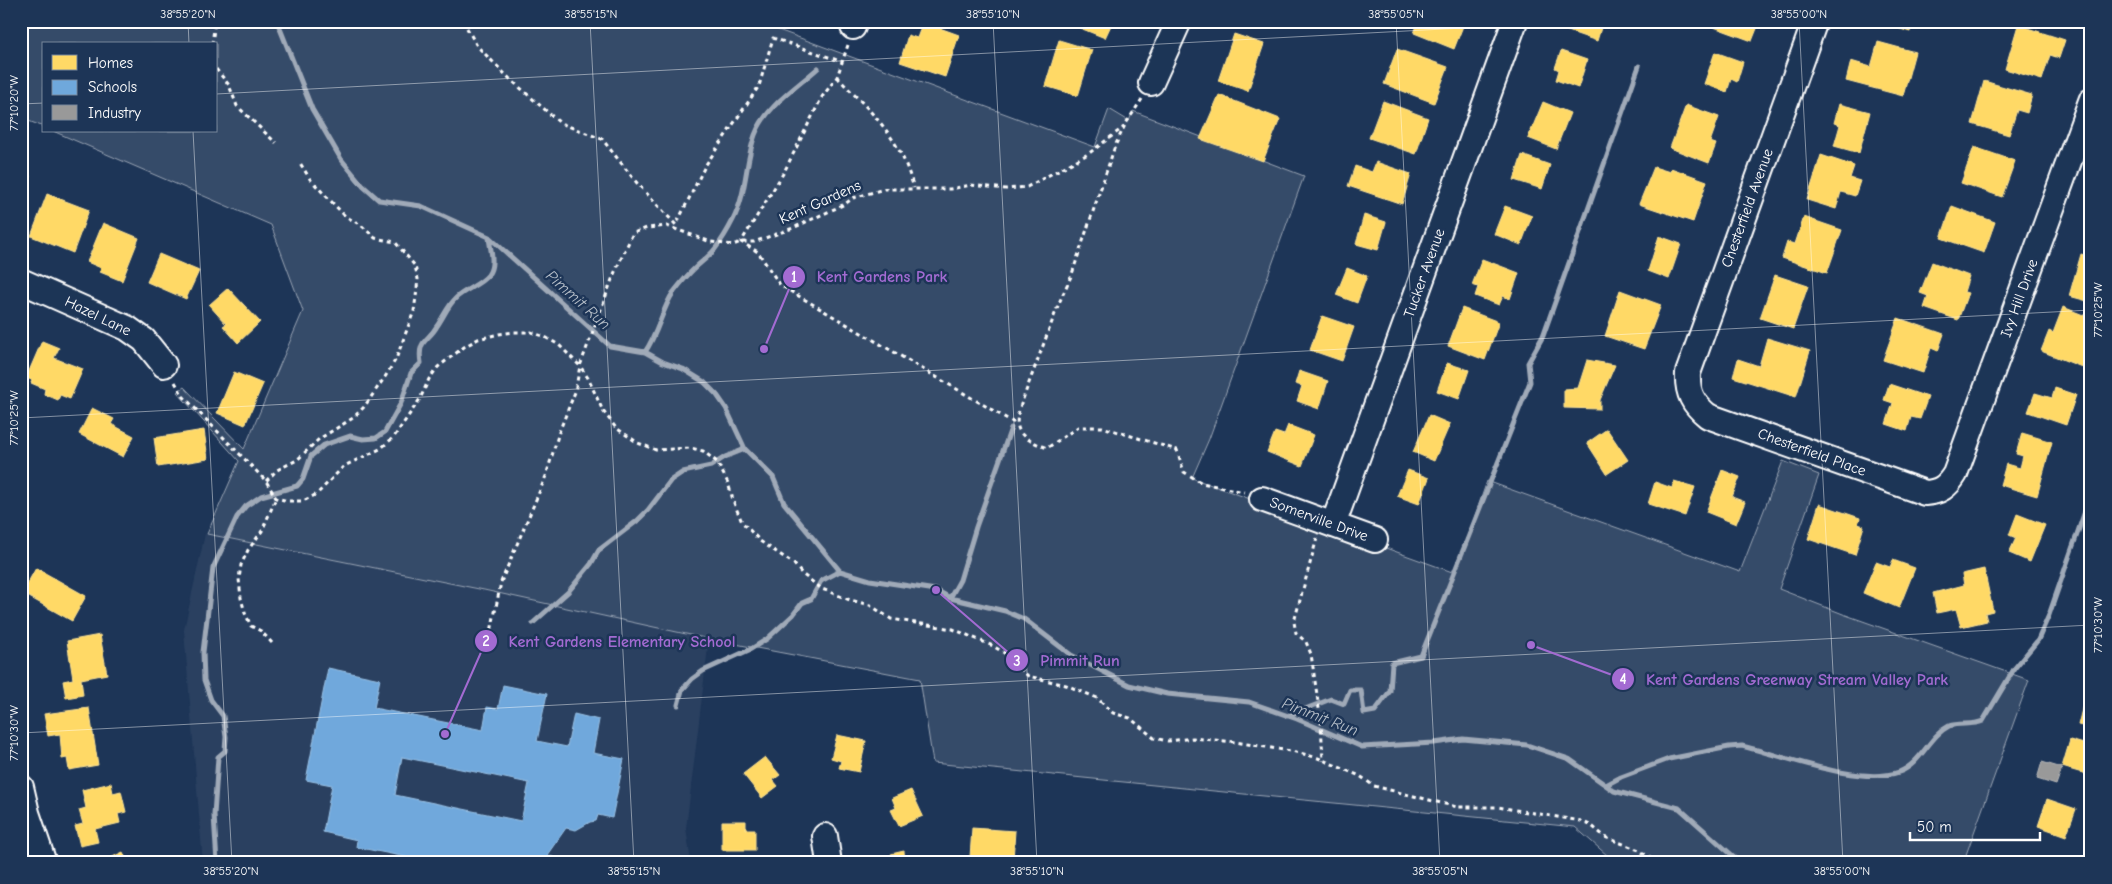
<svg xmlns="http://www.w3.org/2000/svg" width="2112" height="884" font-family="'Comic Neue',sans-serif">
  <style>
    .built { fill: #2a4161 }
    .green { fill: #364b69; stroke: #9aa5b4 }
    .homes { fill: #ffd966; stroke: #ffe494 }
    .schools { fill: #6fa8dc; stroke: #9ac2e6; fill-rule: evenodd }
    .industry { fill: #999; stroke: #b8b8b8 }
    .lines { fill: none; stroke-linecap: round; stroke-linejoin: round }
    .stream { stroke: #a0aab8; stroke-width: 5 }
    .minor-casing { stroke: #fff; stroke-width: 28 }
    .path { stroke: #fff; stroke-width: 3; stroke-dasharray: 4 4; stroke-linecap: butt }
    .minor { stroke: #1d3557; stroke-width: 24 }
    .ticks { fill: none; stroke: #fff; stroke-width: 1; stroke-opacity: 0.45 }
    .labels { text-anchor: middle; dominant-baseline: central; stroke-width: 5; stroke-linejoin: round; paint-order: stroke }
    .street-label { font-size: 15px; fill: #fff; stroke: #1d3557 }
    .water-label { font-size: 16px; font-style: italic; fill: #b8c0ca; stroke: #1d3557 }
    .leader { fill: none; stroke: #a36bd2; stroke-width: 2 }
    .callout-dot { fill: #a36bd2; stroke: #1d3557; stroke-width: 2 }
    .mark-label { font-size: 15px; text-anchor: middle; font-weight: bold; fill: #fff }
    .callout-label { font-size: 16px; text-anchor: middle; font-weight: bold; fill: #a36bd2; stroke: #1d3557; stroke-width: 5; stroke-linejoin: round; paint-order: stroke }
    .neatline { fill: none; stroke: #fff; stroke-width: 2 }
    .ticks-label { font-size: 12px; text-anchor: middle; fill: #fff }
  </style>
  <rect width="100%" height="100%" fill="#1d3557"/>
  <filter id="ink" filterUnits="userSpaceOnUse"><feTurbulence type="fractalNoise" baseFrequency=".02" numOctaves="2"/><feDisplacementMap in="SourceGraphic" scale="10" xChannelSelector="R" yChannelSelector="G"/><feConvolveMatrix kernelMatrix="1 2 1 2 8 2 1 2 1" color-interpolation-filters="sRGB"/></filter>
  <g filter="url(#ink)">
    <path class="built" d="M205,534L482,590L709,639L686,828L691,863H203L184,630Z"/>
    <path class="green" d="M21,21H754L1095,147L1109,109L1129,121L1133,111L1304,176L1209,439L1192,478L1455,573L1487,481L1740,572L1783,461L1819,475L1779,589L1843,614L2029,680L1963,863H1616L1575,827L933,763L920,679L709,639L484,590L207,534L239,461L177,392L184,387L244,449L303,311L271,225L53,131H216V44H44V127L21,118Z"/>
    <path class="homes" d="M1076,21H1113L1105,38L1075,26Z
      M1419,21H1465L1454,49L1414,33Z
      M1568,21H1603L1597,41L1565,30Z
      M1712,21H1760L1752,41L1711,26Z
      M1875,21H1913L1910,32Z
      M923,22L959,35L945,77L900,62L908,35L917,38Z
      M2018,25L2065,40L2059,58L2050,55L2042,80L2005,69Z
      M1234,34L1264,44L1248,91L1218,81Z
      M1059,40L1092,50L1078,96L1045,86Z
      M1878,42L1915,52L1903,96L1846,81L1851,61L1871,67Z
      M1397,49L1448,67L1434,103L1384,84Z
      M1561,51L1587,60L1578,88L1556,80L1559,70L1555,68Z
      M1715,52L1743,62L1737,82L1731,79L1727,92L1704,84Z
      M1984,81L2032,95L2027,113L2017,110L2009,135L1972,124Z
      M1219,95L1280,119L1263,161L1200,139Z
      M1383,101L1428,118L1416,154L1369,138Z
      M1543,102L1570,113L1556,149L1528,138Z
      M1839,104L1870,112L1859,153L1834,146L1840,125L1834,123Z
      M1686,105L1719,117L1710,142L1716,144L1709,163L1670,148Z
      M1974,147L2015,161L2002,197L1961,183Z
      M1522,155L1550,165L1542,189L1514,180Z
      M1821,155L1854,166L1850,178L1860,181L1855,196L1841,192L1836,209L1807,200Z
      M1376,162L1411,174L1402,204L1348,186L1355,166L1372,172Z
      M1654,167L1670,172L1671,168L1707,181L1693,222L1639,204Z
      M21,173L30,176L21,204Z
      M47,194L89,210L73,253L31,236Z
      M1505,206L1532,216L1521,245L1494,234Z
      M1952,206L1995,222L1984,253L1941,238Z
      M1364,215L1386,222L1378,250L1356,244Z
      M1804,217L1842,230L1827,273L1782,258L1787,242L1795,244Z
      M103,223L139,238L122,281L100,272L101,268L87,262Z
      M1659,236L1681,244L1669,279L1648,271Z
      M159,254L199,271L186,299L147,282Z
      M2081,254L2091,257V302L2069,296Z
      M1482,259L1519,273L1510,299L1503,296L1499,305L1475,296L1478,287L1472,285Z
      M1932,262L1969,276L1964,292L1968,293L1958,320L1924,308L1928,296L1920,293Z
      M1347,268L1367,276L1357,303L1336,295Z
      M1775,275L1808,286L1793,329L1760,318Z
      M228,288L260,322L238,343L223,326L226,324L209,305Z
      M1620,290L1661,305L1644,349L1605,336Z
      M2063,307L2091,318V333L2088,341L2091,342V359L2087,369L2041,351L2049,331L2053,333Z
      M1462,308L1499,322L1485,360L1448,346Z
      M1322,316L1354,327L1342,361L1310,350Z
      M1898,318L1944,334L1938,351L1931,348L1923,373L1883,360Z
      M1767,338L1810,351L1796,397L1733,377L1738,359L1759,366Z
      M42,341L59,348L54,358L83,369L70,399L60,395L58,400L44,394L45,389L31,383L32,380L26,378Z
      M1587,360L1615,365L1600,400V409L1564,408V389L1578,388Z
      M1447,363L1469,370L1459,399L1437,391Z
      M1299,371L1328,381L1319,409L1297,401L1302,386L1295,384Z
      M234,372L263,384L245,425L217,413Z
      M1889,384L1928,397L1920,419L1911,417L1907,431L1886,424L1893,403L1884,400Z
      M2055,388L2076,395L2066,425L2028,412L2035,393L2052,398Z
      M92,408L114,419L111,424L134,436L123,457L79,434Z
      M1429,415L1450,424L1434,461L1413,452Z
      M1288,425L1314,435L1302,466L1267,452L1275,432L1284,435Z
      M1607,429L1628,460L1607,474L1587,443Z
      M204,430L208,459L158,467L154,438Z
      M2022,433L2052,442L2037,496L2000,485L2006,464L2020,468L2023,456L2016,454Z
      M1408,470L1429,478L1419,504L1397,496Z
      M1722,470L1740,477L1732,497L1745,502L1736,524L1706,512Z
      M1674,481L1695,487L1685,516L1648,504L1655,482L1672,488Z
      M1819,504L1860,518L1858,524L1864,526L1855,555L1808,539Z
      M2017,514L2045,525L2030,562L2009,553L2016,538L2009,535Z
      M1893,560L1915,568L1899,608L1863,593L1876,562L1890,567Z
      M36,568L86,596L72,621L22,593Z
      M1984,569L1993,611L1985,613L1987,621L1961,627L1956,609L1937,613L1933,593L1964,585L1962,574Z
      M100,635L107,674L81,679L83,695L66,698L63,681L73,679L67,641Z
      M2089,681L2091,682V728L2078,725Z
      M89,708L98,765L69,770L67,758L62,759L60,734L48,736L44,714Z
      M837,735L866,741L859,772L839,768L841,761L831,758Z
      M2070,740L2091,746L2089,775L2062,767Z
      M765,757L780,775L773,780L778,786L762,798L743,774Z
      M111,783L113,793L121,791L126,812L118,814L120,823L95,829L98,842L80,846L75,826L83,824L79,810L86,808L82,790Z
      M911,790L923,816L899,826L891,810L896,808L892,798Z
      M2047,799L2076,809L2066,836L2038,826Z
      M722,821H746V829H755V850H722Z
      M972,828L1015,831L1013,860L998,859V863H990V859L970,857Z
      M904,851L905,862L923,858L924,863H893L891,854Z
      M123,852L128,863H100Z"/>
    <path class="schools" d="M328,668L380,679L374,708L483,730L487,707L498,709L503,685L547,694L537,741L567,747L574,714L599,720L593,753L624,759L612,818L598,815L596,821L590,822L576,830L566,828L547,855L553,857L550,863H405L406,857L356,847L357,840L323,832L332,785L306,780ZM402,757L529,783L521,821L395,795Z"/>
    <path class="industry" d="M2042,762L2062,768L2056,785L2037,779Z"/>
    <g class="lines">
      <path class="stream" d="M277,21L312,109L341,159L363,186L379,200L421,206L489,237L610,346L645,352L663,362L683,369L704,382L717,395L726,408L745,449L773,477L784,503L840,571L870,580L936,590L950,598L1005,611L1024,619L1071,655L1129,685L1167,694L1249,702L1297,719L1362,747L1434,743L1463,739L1527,745L1569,759L1614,791L1679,808L1741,863
        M645,352C658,334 662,309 673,293C680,284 687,275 696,267C702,261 710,256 715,249C722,240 728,230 733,220C747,193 745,162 755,135C766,106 796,88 818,68
        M950,598L960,580L976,527L1011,428
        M533,623L568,592L591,564L599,550L637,521L648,510L671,480L683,472L711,466L725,457L745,449
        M678,705L682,690L692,679L703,671L751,649L767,639L793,615L802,603L811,599L821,581L840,571
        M1287,716L1331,699L1344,704L1350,690H1361L1364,713L1375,711L1390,691L1392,663L1421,656L1530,382L1528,363L1543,336L1639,66
        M1606,785L1621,777L1669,759L1729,747L1742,746C1784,756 1859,786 1899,772C1921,764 1929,736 1949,726C1959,722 1972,726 1983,721L2014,669L2038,640L2049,615L2091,494
        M217,863L214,815L218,757L225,751L226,737L223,716L211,700L204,680L203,652L213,568L237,517L246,506L261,496L297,486L303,479L311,456L324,445L350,436L363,439L376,438L385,432L401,403L411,373L421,363C417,339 429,341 437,326C444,316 448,305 457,297C466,289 481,284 488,275C496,264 490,249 489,237"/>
      <defs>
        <path id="minor" d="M1815,21L1688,373C1687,393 1693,404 1708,416L1925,493C1940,492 1947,487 1955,474L2091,101
          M853,27L855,21
          M1151,83L1179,21
          M21,281L127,328L144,340L164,365
          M1262,499L1375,540
          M1333,525L1515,21
          M21,787L27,813L44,863
          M825,836L829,863"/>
      </defs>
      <use href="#minor" class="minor-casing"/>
      <path class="path" d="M463,21L477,46L509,78L560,123L602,139L637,183L676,225L705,166L759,86L773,38L843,62
        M212,44L215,21
        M848,45L837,77L822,97L784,172L741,242L758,252L780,285L1016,424
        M216,69L229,85L237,106L276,143
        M837,77C860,101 884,122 900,152C906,163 910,176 914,188
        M1142,99L1125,125L1115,146L1072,274L1059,303L1020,407C1011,434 1025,439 1047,448L1078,427H1102L1177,450L1184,472L1202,483L1244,492
        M175,382L183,396L266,481L276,498L288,501H303L317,494L344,466L380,449L394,437L420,399L429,379L438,367L464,347L478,339L499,334L514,332H531L545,337L559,345L580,366L588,378L603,411L616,428L638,443L656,450L691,448L703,451L717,462L728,483L734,503L742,522L760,541L794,564L802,574L822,589L850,600L870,605L891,619L953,629L993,646L1006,654L1028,676L1066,685L1097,698L1113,713L1130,718L1154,738L1168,741L1193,738L1235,742L1296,752L1318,758L1360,776L1374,786L1457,807H1498L1581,821L1592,826L1605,837L1639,850L1657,863
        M266,481L277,470L297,460L319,439L353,418L364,407L385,377L396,359L414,311L416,297L418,279L415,266L406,255L395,242L375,238L361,225L345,216L310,179L300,163
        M1317,538L1294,622L1296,633L1306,642L1311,654L1321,722L1323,761
        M490,637L501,582L546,476L559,432L575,392L580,366L614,274L633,233L647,228L667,226L711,242L733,245L741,242H754L793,228L845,204L853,198L884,189H950L971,185L1006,189L1027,187L1088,154L1124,127
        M272,643L261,631L251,626L245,613L241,598L239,579L241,565L248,550L262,531L276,498"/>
      <use href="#minor" class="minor"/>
    </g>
  </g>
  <path class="ticks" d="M188,21L189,44M590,21L634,863M993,21L1037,863M1396,21L1440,863M1799,21L1843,863M216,94L1595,21M21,104L44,103M193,131L232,863M21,418L2091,310M21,733L2091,625"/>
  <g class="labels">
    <g class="street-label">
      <text transform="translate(820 202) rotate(-24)">Kent Gardens</text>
      <text transform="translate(1747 208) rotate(-70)">Chesterfield Avenue</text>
      <text transform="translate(1424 273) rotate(-70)">Tucker Avenue</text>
      <text transform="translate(2019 298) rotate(-70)">Ivy Hill Drive</text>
      <text transform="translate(98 316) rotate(26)">Hazel Lane</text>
      <text transform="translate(1812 452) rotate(20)">Chesterfield Place</text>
      <text transform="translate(1319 519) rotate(20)">Somerville Drive</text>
    </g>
    <g class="water-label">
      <text transform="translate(578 300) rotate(42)">Pimmit Run</text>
      <text transform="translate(1320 717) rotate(21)">Pimmit Run</text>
    </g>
  </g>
  <path class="leader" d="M764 349L794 277M445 734L486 641M936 590L1017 660M1531 645L1623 679"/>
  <g class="callout-dot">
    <circle cx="764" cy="349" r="5"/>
    <circle cx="445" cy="734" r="5"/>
    <circle cx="936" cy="590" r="5"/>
    <circle cx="1531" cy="645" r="5"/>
    <circle cx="794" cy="277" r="12"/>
    <circle cx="486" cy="641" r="12"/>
    <circle cx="1017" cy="660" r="12"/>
    <circle cx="1623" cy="679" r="12"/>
  </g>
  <g class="mark-label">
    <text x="794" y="282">1</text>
    <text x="486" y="646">2</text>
    <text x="1017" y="666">3</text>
    <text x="1623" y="684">4</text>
  </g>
  <g class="callout-label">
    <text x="882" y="282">Kent Gardens Park</text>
    <text x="622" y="647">Kent Gardens Elementary School</text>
    <text x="1080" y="666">Pimmit Run</text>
    <text x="1797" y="685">Kent Gardens Greenway Stream Valley Park</text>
  </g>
  <rect width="2112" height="884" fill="none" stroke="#1d3557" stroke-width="55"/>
  <rect x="42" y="42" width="175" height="90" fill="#1d3557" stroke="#77869a"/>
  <rect x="52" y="55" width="25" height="15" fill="#ffd966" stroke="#77869a"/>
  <text x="88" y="68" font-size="15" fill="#ffffff">Homes</text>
  <rect x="52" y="80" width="25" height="15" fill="#6fa8dc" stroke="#77869a"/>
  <text x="88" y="92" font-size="15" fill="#ffffff">Schools</text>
  <rect x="52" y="105" width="25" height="15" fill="#999999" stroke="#77869a"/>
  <text x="88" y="118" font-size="15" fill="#ffffff">Industry</text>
  <path d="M1910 832v8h130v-8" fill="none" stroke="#ffffff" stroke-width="2.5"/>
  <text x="1917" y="832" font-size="15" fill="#ffffff" stroke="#1d3557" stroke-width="4" paint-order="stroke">50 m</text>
  <rect x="28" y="28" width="2056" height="828" class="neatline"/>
  <g class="ticks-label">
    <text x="188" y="18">38°55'20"N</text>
    <text x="591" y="18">38°55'15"N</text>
    <text x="993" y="18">38°55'10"N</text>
    <text x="1396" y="18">38°55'05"N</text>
    <text x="1799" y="18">38°55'00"N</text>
    <text transform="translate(14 103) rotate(-90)" y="4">77°10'20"W</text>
    <text transform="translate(2098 310) rotate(-90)" y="4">77°10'25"W</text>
    <text transform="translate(14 418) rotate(-90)" y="4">77°10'25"W</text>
    <text transform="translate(2098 625) rotate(-90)" y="4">77°10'30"W</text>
    <text transform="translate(14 733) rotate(-90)" y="4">77°10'30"W</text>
    <text x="231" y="875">38°55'20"N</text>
    <text x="634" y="875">38°55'15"N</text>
    <text x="1037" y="875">38°55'10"N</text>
    <text x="1440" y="875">38°55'05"N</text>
    <text x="1842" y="875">38°55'00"N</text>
  </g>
</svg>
